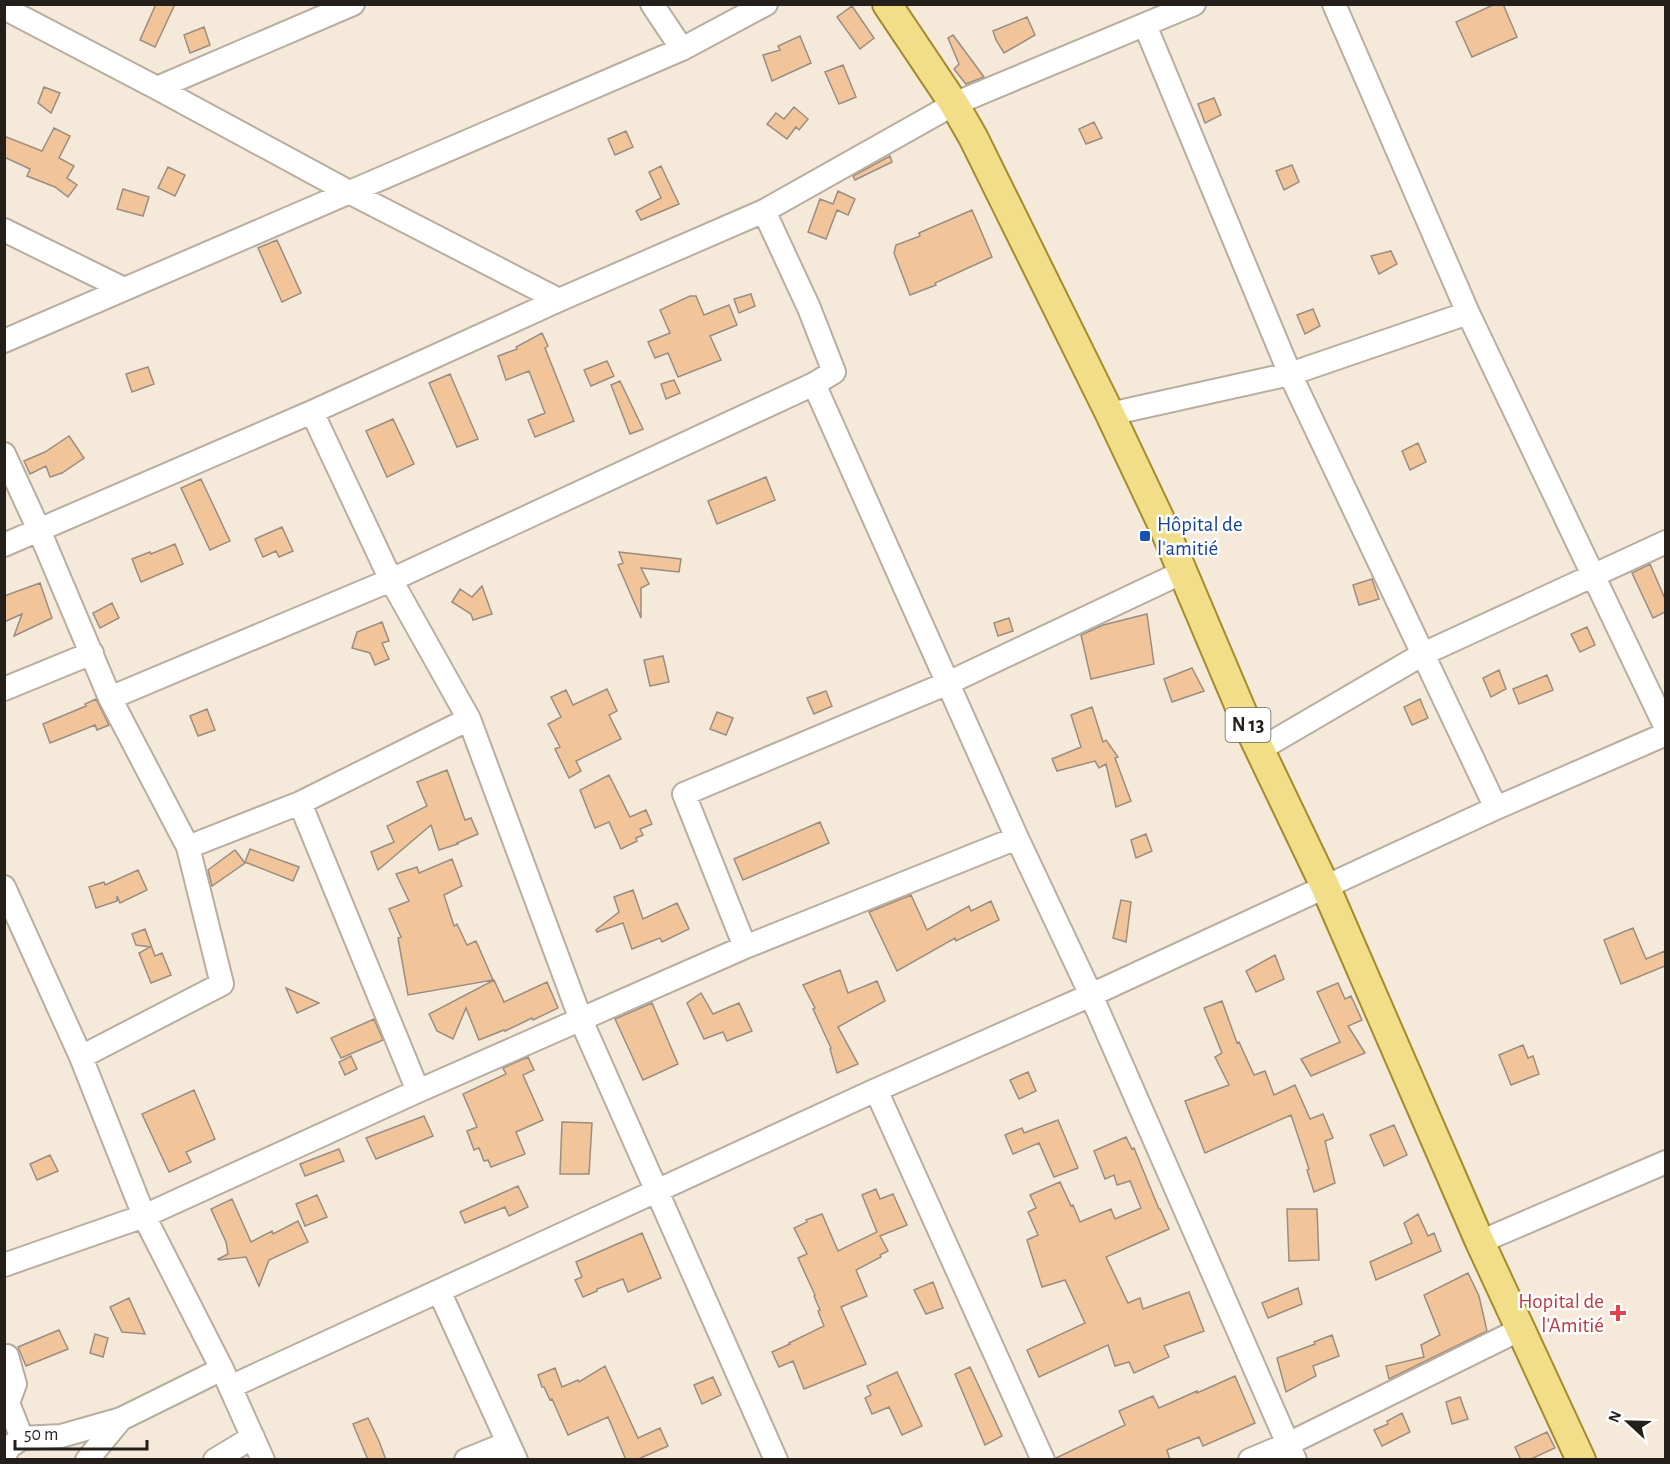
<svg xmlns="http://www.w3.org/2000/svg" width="1670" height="1464" font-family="'Alegreya Sans',sans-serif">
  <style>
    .building { fill: #f2c499; stroke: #9b8d81; stroke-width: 1.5 }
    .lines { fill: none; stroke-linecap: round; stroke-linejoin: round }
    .minor-casing { stroke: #b8ad9f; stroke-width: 26 }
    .major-casing { stroke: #a48c2e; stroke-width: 32 }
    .minor { stroke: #fff; stroke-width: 22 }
    .major { stroke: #f2dd88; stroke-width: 28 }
    .transit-dot { fill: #1a4fb4; stroke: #fff; stroke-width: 2 }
    .health-dot { fill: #e0444e; stroke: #fff; stroke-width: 2 }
    .labels { text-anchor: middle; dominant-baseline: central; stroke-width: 5; stroke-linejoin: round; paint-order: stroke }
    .shield { fill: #fff; stroke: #66625f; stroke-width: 1.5 }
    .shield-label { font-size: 20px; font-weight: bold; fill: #241f1a }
    .transit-label { font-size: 21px; fill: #164399; stroke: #fff; text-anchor: start }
    .health-label { font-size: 21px; fill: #be3a42; stroke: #fff; text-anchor: end }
  </style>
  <rect width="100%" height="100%" fill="#f5e9da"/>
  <path class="building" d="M156,4H175L155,47L140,40Z
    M1495,4H1503L1517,37L1472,57L1456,22Z
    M852,6L874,38L860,49L837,17Z
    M1027,17L1035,35L1004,53L996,40L993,31Z
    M204,27L210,45L190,53L184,35Z
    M953,35L984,77L966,84L965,83L954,69L959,64L948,38Z
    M800,36L811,63L772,81L763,55L780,50L778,46Z
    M843,65L856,97L839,104L825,72Z
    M44,87L60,93L51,113L38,103Z
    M1214,98L1221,115L1205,123L1198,104Z
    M794,107L808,119L799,130L796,127L787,139L767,124L776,113L784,119Z
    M1094,122L1102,138L1086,144L1079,129Z
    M54,128L70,136L59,158L74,166L67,178L77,185L68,197L55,187L27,176L30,169L4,157V136L42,151Z
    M626,131L633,147L615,155L608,139Z
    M890,156L892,162L855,180L853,176Z
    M1292,165L1299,182L1284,190L1276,171Z
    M661,166L679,204L641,220L636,211L661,198L649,172Z
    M168,167L185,175L175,196L158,188Z
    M123,189L149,197L143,216L117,209Z
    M838,191L855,199L848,215L837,210L826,239L808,232L820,199L833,204Z
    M972,210L992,257L935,283L936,285L910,295L894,253L896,245L920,236L919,233Z
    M277,240L301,293L282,302L258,248Z
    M1391,251L1397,264L1379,274L1371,256Z
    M751,294L755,306L739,313L734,299Z
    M690,296H696L704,315L729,305L737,325L710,336L721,360L678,377L668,353L655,358L648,342L670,333L660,310Z
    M1313,309L1320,326L1305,334L1297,315Z
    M542,333L548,346L545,348L574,421L535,437L528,420L545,413L529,371L506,380L498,356L517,349L516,347Z
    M607,361L614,376L591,386L584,370Z
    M148,367L154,384L132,392L126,374Z
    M450,374L478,439L457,447L429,383Z
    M674,380L680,393L666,399L661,384Z
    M620,381L643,429L630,434L611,385Z
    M393,419L414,464L387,477L366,431Z
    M69,436L84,458L62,473L50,477L46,466L30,474L24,461L45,452Z
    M1418,443L1426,462L1410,470L1402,451Z
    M766,477L775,500L717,524L708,501Z
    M201,479L230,541L210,550L181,488Z
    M282,527L293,551L279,557L276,551L263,557L255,539Z
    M175,544L183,564L141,582L132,559L150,552L151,554Z
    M619,552L681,559L679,572L641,568L649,584L641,588V618L618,565L623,563Z
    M1650,564L1665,599V612L1653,618L1632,573Z
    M1372,579L1379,599L1359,605L1353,585Z
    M40,583L52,618L14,636L22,614L4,622V596Z
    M482,586L492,614L473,620L471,614L452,602L460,589L472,597Z
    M112,603L119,618L100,628L93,613Z
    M1147,614L1154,664L1091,679L1081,635L1103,625Z
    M1009,618L1013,631L998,636L994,623Z
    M382,622L389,641L382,643L389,659L375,665L370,653L352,648L357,632Z
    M1587,627L1595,645L1580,652L1571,634Z
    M663,656L669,682L650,686L644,660Z
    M1192,668L1204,691L1172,702L1164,679Z
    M1499,670L1506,689L1491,697L1483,678Z
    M1547,675L1553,690L1519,704L1513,689Z
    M607,689L617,711L609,715L621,739L576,761L581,771L569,778L555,749L560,747L548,724L561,717L551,697L566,690L573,705Z
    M826,691L832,706L814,714L807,698Z
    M96,699L109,725L97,730L95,725L50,743L43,724L86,706L85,704Z
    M1420,699L1428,718L1412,725L1404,707Z
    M1092,707L1103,742L1106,740L1118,757L1115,758L1131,801L1116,807L1106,764L1099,768L1095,761L1057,771L1052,759L1081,747L1071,715Z
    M207,709L215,730L198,736L190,716Z
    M717,712L733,718L726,735L710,729Z
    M447,770L465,820L471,818L478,834L457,843L458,844L439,850L431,825L378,870L371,852L394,842L387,826L427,806L417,782Z
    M609,775L630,817L646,810L652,824L640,829L643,835L636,838L637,841L621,849L609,822L595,828L580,790Z
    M820,822L829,843L743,880L734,859Z
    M1146,834L1152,851L1136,858L1131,840Z
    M250,849L299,867L293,881L245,862Z
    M235,850L245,863L212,886L208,870Z
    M452,859L462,886L444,895L454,926L457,924L467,945L476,941L493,980L408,995L398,938L401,937L389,909L409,901L396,874L417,867L419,873Z
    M138,870L147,890L120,903L117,896V901L96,908L89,887L104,882L105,885Z
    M633,890L643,919L677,903L689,929L662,942L660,938L632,949L623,923L597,932L596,930L619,912L614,897Z
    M911,895L927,930L969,906L971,911L991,901L999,920L956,941L955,938L897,971L869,912Z
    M1121,900L1131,902L1126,942L1113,938Z
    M1633,928L1646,959L1665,951V966L1621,984L1604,940Z
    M145,929L155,956L162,953L171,975L151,983L139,953L150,947L136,945L132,934Z
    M1275,955L1284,979L1256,992L1246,971Z
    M840,970L848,993L877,981L885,1001L838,1027L858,1064L837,1073L830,1049L831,1048L813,1009L815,1008L803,985Z
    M494,980L504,1002L547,982L558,1008L533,1020L532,1018L505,1031L504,1030L479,1040L466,1008L453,1039L437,1031L429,1014Z
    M1338,983L1345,999L1351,996L1362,1020L1348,1026L1365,1053L1311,1076L1301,1059L1340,1042L1317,992Z
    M286,988L319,1003L297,1013Z
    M701,993L713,1014L739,1003L752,1031L727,1041L723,1032L704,1039L687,1003Z
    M1222,1001L1237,1043L1239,1042L1254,1075L1265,1071L1274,1095L1295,1085L1310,1119L1323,1114L1333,1138L1325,1141L1335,1183L1314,1192L1307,1170L1309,1169L1291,1115L1205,1153L1185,1101L1229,1085L1215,1057L1222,1053L1204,1008Z
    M652,1003L678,1064L643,1080L615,1019Z
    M374,1019L383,1040L341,1058L331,1038Z
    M1523,1045L1528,1058L1533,1056L1539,1074L1511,1085L1499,1055Z
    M351,1056L357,1069L345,1075L339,1062Z
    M528,1057L534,1070L523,1075L543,1120L516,1132L525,1154L491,1167L488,1160L484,1161L479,1148L474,1150L467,1131L477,1127L463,1094L506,1074L503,1068Z
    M1028,1072L1036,1091L1019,1099L1010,1080Z
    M194,1090L215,1139L186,1152L191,1162L169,1172L142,1114Z
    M424,1116L433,1136L376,1159L366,1138Z
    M1058,1120L1078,1168L1054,1177L1039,1143L1013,1154L1005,1135L1022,1128L1024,1133Z
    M562,1122L592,1123L589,1174H560Z
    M1394,1125L1407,1155L1384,1166L1370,1135Z
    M1126,1137L1132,1149L1134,1148L1159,1209H1160L1169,1229L1106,1257L1128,1303L1140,1298L1143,1309L1189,1292L1204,1331L1164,1346L1169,1357L1134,1373L1129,1362L1115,1366L1108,1345L1039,1377L1027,1350L1085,1323L1065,1280L1042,1287L1027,1240L1038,1235L1028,1212L1036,1208L1030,1195L1060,1182L1071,1206L1073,1205L1080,1222L1111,1209L1115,1219L1141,1208L1130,1181L1117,1185L1114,1175L1105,1179L1094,1151Z
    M339,1149L344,1161L305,1176L300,1164Z
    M50,1155L58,1171L37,1180L30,1164Z
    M518,1186L528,1207L509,1216L505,1207L465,1223L460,1212Z
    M876,1189L880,1199L893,1194L907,1225L880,1236L888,1251L880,1255L881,1257L856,1270L867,1296L841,1307L866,1364L804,1389L793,1361L779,1367L772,1352L790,1344L789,1343L824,1326L818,1311L820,1310L814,1296L815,1295L798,1258L807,1254L794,1228L807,1222L806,1220L822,1214L838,1251L877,1232L862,1195Z
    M317,1195L327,1217L305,1226L296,1204Z
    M232,1199L251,1242L272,1231L273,1234L298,1221L308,1242L269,1260L259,1286L246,1257L219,1260L218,1259L228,1254L226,1242L211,1209Z
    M1287,1209H1317L1319,1260L1289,1261Z
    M1418,1214L1428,1236L1434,1233L1441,1251L1376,1280L1370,1262L1412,1243L1404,1223Z
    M642,1233L661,1278L628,1292L623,1279L597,1289V1291L583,1297L575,1280L582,1277L576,1262Z
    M1468,1273L1479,1296L1487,1331L1389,1379L1386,1366L1424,1357L1421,1345L1440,1335L1424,1295Z
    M933,1282L943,1308L926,1314L914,1290Z
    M1298,1288L1302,1304L1268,1318L1262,1303Z
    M129,1298L145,1334L122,1332L110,1307Z
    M59,1330L68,1349L26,1366L18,1347Z
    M95,1334L108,1338L103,1357L90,1353Z
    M1332,1335L1339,1356L1313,1366L1316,1376L1286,1392L1277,1358L1315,1344L1314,1342Z
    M605,1366L638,1438L660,1428L668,1446L636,1460H626L608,1417L568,1435L552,1399L550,1400L544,1387H542L538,1375L555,1368L562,1387L578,1380L579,1382Z
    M970,1367L1002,1436L985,1445L955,1374Z
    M897,1372L922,1426L902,1435L889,1407L872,1414L865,1398L871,1395L867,1386Z
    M1235,1376L1255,1423L1242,1429L1203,1446L1199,1437L1167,1450L1170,1460H1056V1458L1125,1425L1119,1411L1153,1396L1159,1408L1197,1391V1393Z
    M713,1377L721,1395L702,1404L694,1385Z
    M1460,1397L1468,1419L1452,1424L1446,1402Z
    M1402,1413L1410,1432L1382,1446L1374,1430L1388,1424L1387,1421Z
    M368,1418L379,1441L386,1460H368L353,1424Z
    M1547,1432L1555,1448L1529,1460H1521L1515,1447Z"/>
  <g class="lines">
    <defs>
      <path id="minor" d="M652,4L682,49
        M1334,4L1468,313L1666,728
        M4,8L157,88L349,192L559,300
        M1145,25L1290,374L1496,808
        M157,88L353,4
        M764,211L809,308L834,372L814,384L1017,838L1091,995L1295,1460
        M4,230L124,289
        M4,341L682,49L766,4
        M312,412L391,580L469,719L581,1020L776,1460
        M1110,414L1290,374L1468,313
        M4,454L39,530L110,698L188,847L222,984L81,1057
        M4,545L312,412L559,300L764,211L954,104L1194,4
        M4,689L92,653
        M110,698L391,580L814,384
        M1259,750L1423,654L1666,542
        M300,803L418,1091
        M188,847L300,803L469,719
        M4,887L81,1057L144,1216L222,1369L263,1460
        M745,947L684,794L948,683L1183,572
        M876,1090L1043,1460
        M1480,1242L1666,1162
        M4,1265L144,1216L418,1091L745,947L1017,838
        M439,1291L516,1460
        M4,1357L7,1356L15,1384L8,1403L22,1438
        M230,1387L876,1090L1091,995L1496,808L1666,734
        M4,1457L9,1447L22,1438L61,1436L121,1419
        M87,1460L121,1419L222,1369
        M215,1460L253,1437
        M466,1460L508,1443
        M1250,1460L1288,1444L1521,1329"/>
      <path id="major" d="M887,4L954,104L973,137L1110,414L1164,528L1245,719L1325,886L1480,1242L1581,1460"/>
    </defs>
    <use href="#minor" class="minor-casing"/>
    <use href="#major" class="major-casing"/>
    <use href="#minor" class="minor"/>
    <use href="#major" class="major"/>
  </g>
  <rect class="transit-dot" x="1139" y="530" width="12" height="12" rx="3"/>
  <path class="health-dot" d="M1615 1304h6v6h6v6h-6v6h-6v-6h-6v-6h6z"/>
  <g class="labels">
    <rect class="shield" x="1225.5" y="708" width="45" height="34" rx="4.5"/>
    <g class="shield-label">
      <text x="1248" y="725">N 13</text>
    </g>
    <g class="transit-label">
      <text x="1157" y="524">Hôpital de<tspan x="1157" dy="24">l'amitié</tspan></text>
    </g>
    <g class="health-label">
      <text x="1604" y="1301">Hopital de<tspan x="1604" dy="24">l'Amitié</tspan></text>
    </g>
  </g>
  <rect width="1670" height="1464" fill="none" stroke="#241f1a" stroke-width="12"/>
  <g transform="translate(1628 1422) rotate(292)" stroke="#ffffff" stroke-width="4.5" paint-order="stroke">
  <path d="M0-4.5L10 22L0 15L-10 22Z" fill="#241f1a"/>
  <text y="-9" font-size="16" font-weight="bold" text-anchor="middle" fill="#241f1a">N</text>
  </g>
  <path d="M15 1440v9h132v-9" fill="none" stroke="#241f1a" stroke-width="3"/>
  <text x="24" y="1440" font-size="18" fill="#241f1a" stroke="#ffffff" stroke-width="4.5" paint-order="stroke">50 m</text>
</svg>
